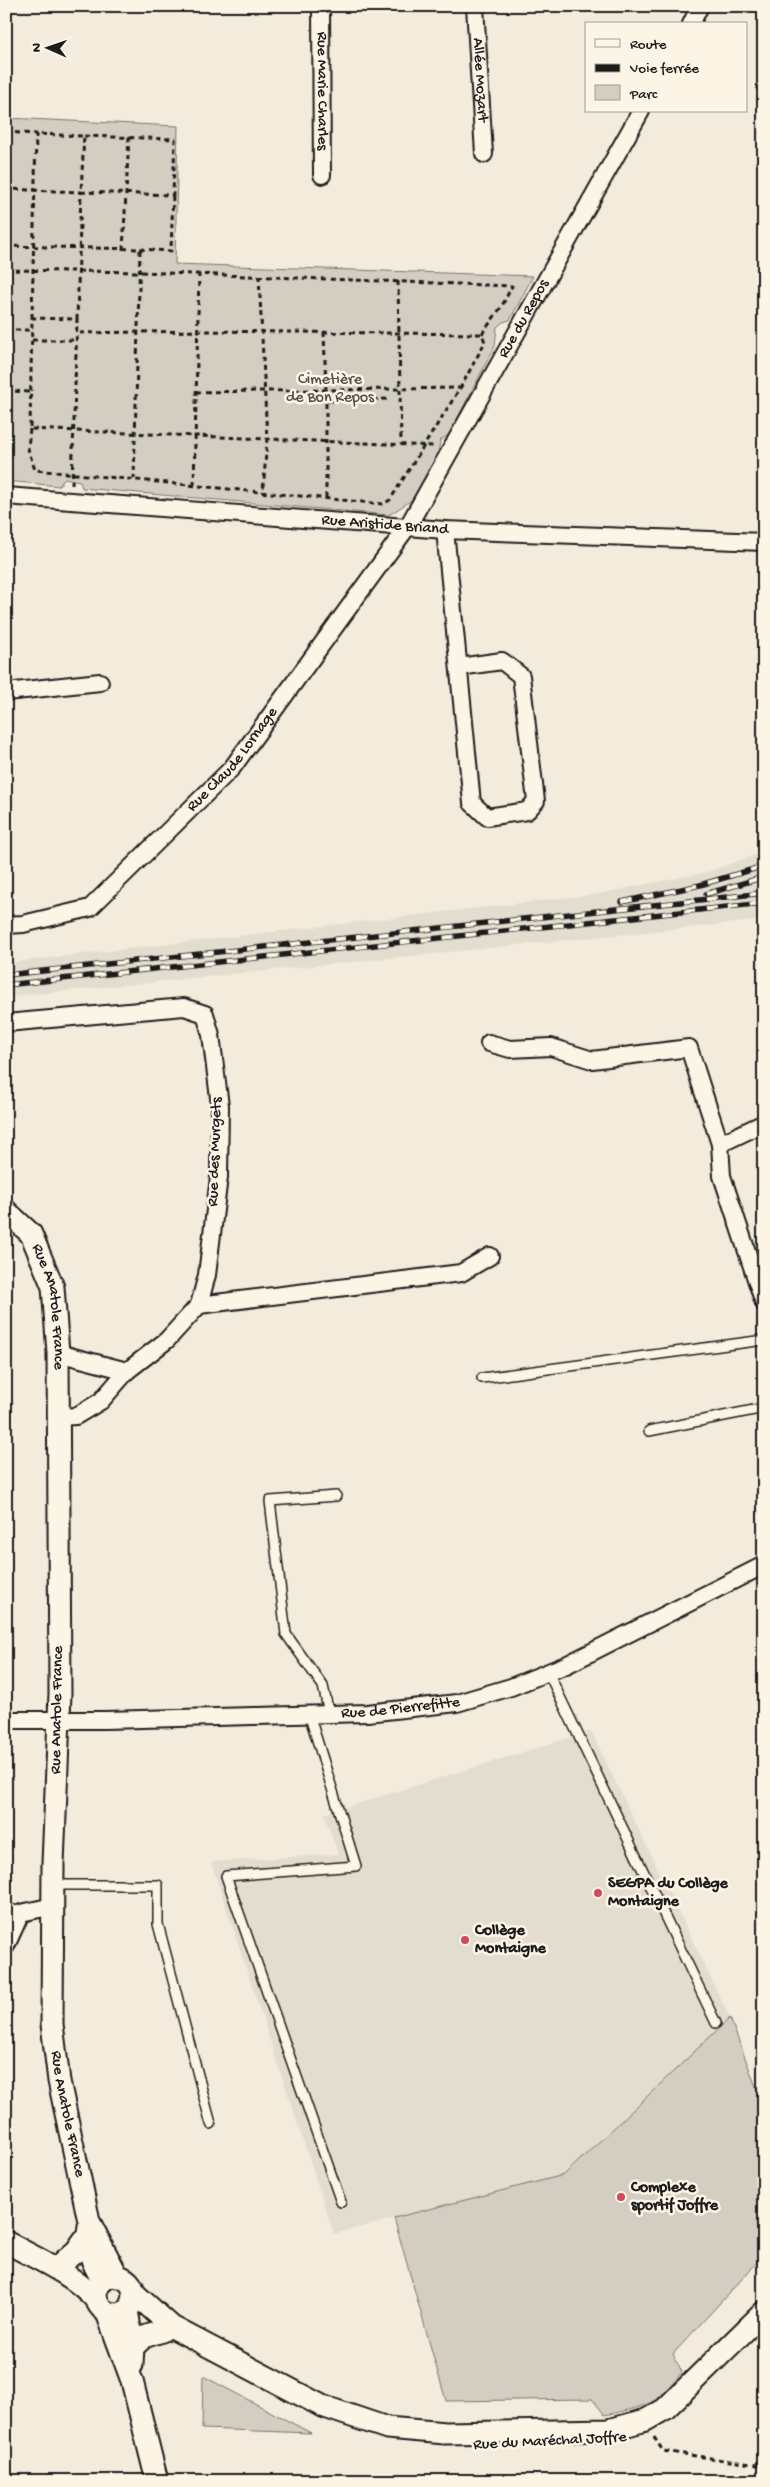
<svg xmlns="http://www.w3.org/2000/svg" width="770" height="2487" font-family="'Gochi Hand',sans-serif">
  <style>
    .built { fill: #e3ddcf }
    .green { fill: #d3cec1; stroke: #78756e }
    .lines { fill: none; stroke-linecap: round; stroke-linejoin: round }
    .service-casing { stroke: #1c1c1c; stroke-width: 12 }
    .minor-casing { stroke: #1c1c1c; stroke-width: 20 }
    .tertiary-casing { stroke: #1c1c1c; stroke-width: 25 }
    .path { stroke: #1c1c1c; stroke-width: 3; stroke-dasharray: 5 4; stroke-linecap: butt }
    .service { stroke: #fcf5e5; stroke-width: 9 }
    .minor { stroke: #fcf5e5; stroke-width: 16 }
    .tertiary { stroke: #fcf5e5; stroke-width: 21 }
    .rail-casing { stroke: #1c1c1c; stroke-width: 5.5 }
    .rail { stroke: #fcf5e5; stroke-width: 4; stroke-dasharray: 11; stroke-linecap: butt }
    .poi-dot { fill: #d1495b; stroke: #fcf5e5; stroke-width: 2 }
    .labels { text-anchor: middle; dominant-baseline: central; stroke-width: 5; stroke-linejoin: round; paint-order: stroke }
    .street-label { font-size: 16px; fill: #1c1c1c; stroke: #fcf5e5 }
    .park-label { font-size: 16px; fill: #53514e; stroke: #fcf5e5 }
    .poi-label { font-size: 16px; font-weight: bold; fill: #1c1c1c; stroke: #fcf5e5; text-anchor: start }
  </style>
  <rect width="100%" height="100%" fill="#f3ecdd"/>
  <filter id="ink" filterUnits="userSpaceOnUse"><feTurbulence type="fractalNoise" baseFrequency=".02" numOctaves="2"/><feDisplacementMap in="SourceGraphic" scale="10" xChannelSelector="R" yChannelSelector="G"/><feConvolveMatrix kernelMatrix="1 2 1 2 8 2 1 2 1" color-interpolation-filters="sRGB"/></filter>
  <g filter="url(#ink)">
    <path class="built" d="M764,852V920L6,997V963L598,894L707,872Z
      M591,1731L730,2018L564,2175L334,2234L211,1862L338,1854L324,1814Z"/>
    <path class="green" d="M6,118L178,126L175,264L533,276L510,320L503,322L497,327L495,346L450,433L440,441L438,455L413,499L389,515L82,488L80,481L65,478L59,486L6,481Z
      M730,2018L764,2108V2255L673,2354L682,2372C657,2405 645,2407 605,2415L592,2399L446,2401L394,2218L564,2175Z
      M203,2376L311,2433L202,2429Z"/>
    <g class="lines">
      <defs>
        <path id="service" d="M482,1378L764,1340
          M649,1431L764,1408
          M548,1672L716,2023
          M329,1713L323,1686L286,1634L270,1501L336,1496
          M309,1714L356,1866L226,1876L341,2202
          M53,1885H158V1924L211,2124
          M6,1907L21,1913"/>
        <g id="minor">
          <path id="s1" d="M321,6L322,175"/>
          <path id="s2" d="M475,6L484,154"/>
          <path d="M691,24L700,6"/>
          <path id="s3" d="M6,496L445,530L764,542"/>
          <path d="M445,530L472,803L487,817L527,811L536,801L521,676L502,661L459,667"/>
          <path d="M6,692L100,682"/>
          <path id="s4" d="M6,925L23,924L90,908L232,768L408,526L641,111"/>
          <path d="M6,1023L184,1007L205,1014L211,1035L220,1106L219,1177L207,1275L199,1305L167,1340L127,1371L101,1401L76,1416L57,1417"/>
          <path d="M489,1043L510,1049L551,1047L592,1060L689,1048L720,1144"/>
          <path d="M764,1123L720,1144L722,1176L764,1303"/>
          <path d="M199,1305L461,1273L490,1256"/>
          <path d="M58,1353L127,1371"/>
          <path id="s5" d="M6,1720H105L367,1713L457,1703L511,1687L566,1665L764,1565"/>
          <path d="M6,1946L21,1913L53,1906"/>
        </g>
        <g id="tertiary">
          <path id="s6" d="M6,1211L31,1234L53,1287L58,1353L60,1693L53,1864L52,2024L59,2081L89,2221L118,2277"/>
          <path d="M89,2226C85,2247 92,2263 103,2281"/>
          <path d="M6,2242C37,2259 74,2274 97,2301"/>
          <path d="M61,2264L76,2251L86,2237"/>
          <circle cx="115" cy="2295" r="19"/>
          <path d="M134,2293L172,2327L322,2406L387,2428L445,2433L609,2430L646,2420L665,2409L764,2312"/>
          <path d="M127,2310L133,2347L132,2365"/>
          <path d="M107,2313L132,2381L157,2481"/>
          <path d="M133,2347L144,2337L162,2331"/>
        </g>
      </defs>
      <use href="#service" class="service-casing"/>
      <use href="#minor" class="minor-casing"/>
      <use href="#tertiary" class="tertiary-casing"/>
      <path class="path" d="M6,132L36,134
        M6,189L81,192L77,319L32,318L30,429L434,446
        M6,246L140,249L134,479
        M140,249L171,251L173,195
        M123,250L129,137
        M6,270L140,272L512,286L502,306L482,334
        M259,276L267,439L263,492
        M398,281L401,444
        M32,318L36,134L84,136L81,192L173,195L175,139L84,136
        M6,330H32
        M324,332L326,390
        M32,340H77
        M6,391L31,392
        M196,392L459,388
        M30,429L28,449L35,470L383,504L390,500L462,385L485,342L482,334L203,331L77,333
        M72,485L77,319
        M194,485L199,274
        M326,498V401L387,399
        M654,2437L663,2451L764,2466"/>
      <use href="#service" class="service"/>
      <use href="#minor" class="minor"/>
      <use href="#tertiary" class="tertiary"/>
      <defs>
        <path id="rail" d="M706,894L764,877
          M622,902L700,885L764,866
          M6,975L764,893
          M6,985L764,903"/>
      </defs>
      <use href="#rail" class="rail-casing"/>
      <use href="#rail" class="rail"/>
    </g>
  </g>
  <g class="poi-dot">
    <circle cx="598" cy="1893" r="5"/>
    <circle cx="465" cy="1940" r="5"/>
    <circle cx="621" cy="2197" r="5"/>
  </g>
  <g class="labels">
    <g class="street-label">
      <text stroke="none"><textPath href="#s2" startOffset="74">Allée Mozart</textPath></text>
      <text stroke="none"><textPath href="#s1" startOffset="85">Rue Marie Charles</textPath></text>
      <text stroke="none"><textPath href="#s4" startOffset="822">Rue du Repos</textPath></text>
      <text stroke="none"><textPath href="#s3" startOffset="380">Rue Aristide Briand</textPath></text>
      <text stroke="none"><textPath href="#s4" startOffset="292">Rue Claude Lornage</textPath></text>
      <text transform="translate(216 1152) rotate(-88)">Rue des Murgets</text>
      <text stroke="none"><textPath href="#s6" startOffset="110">Rue Anatole France</textPath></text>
      <text stroke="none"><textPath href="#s5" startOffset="395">Rue de Pierrefitte</textPath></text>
      <text transform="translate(58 1710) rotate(-89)">Rue Anatole France</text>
      <text stroke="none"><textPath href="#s6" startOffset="920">Rue Anatole France</textPath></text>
      <text transform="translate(550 2442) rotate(-3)">Rue du Maréchal Joffre</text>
    </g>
    <g class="park-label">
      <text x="330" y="380">Cimetière<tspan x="330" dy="18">de Bon Repos</tspan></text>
    </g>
    <g class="poi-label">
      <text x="608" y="1884">SEGPA du Collège<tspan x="608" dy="18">Montaigne</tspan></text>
      <text x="475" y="1931">Collège<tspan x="475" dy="18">Montaigne</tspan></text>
      <text x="631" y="2188">Complexe<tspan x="631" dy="18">sportif Joffre</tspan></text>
    </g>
  </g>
  <rect width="770" height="2487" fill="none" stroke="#fcf5e5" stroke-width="25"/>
  <rect x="12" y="12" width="745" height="2462" fill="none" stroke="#1c1c1c" stroke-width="2" filter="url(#ink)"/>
  <rect x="585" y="22" width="162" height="90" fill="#fcf5e5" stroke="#a29e95"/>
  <rect x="595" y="39" width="25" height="8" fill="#fcf5e5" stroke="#a29e95"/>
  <text x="630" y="48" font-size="15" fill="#1c1c1c">Route</text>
  <rect x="595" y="64" width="25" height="8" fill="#1c1c1c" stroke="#a29e95"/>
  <text x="630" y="72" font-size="15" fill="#1c1c1c">Voie ferrée</text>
  <rect x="595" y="85" width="25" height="15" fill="#d3cec1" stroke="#a29e95"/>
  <text x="630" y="98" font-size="15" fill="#1c1c1c">Parc</text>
  <g transform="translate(48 48) rotate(272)" stroke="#fcf5e5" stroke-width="4" paint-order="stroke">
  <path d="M0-4L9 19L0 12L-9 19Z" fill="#1c1c1c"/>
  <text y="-8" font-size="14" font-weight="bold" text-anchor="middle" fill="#1c1c1c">N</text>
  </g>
</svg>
